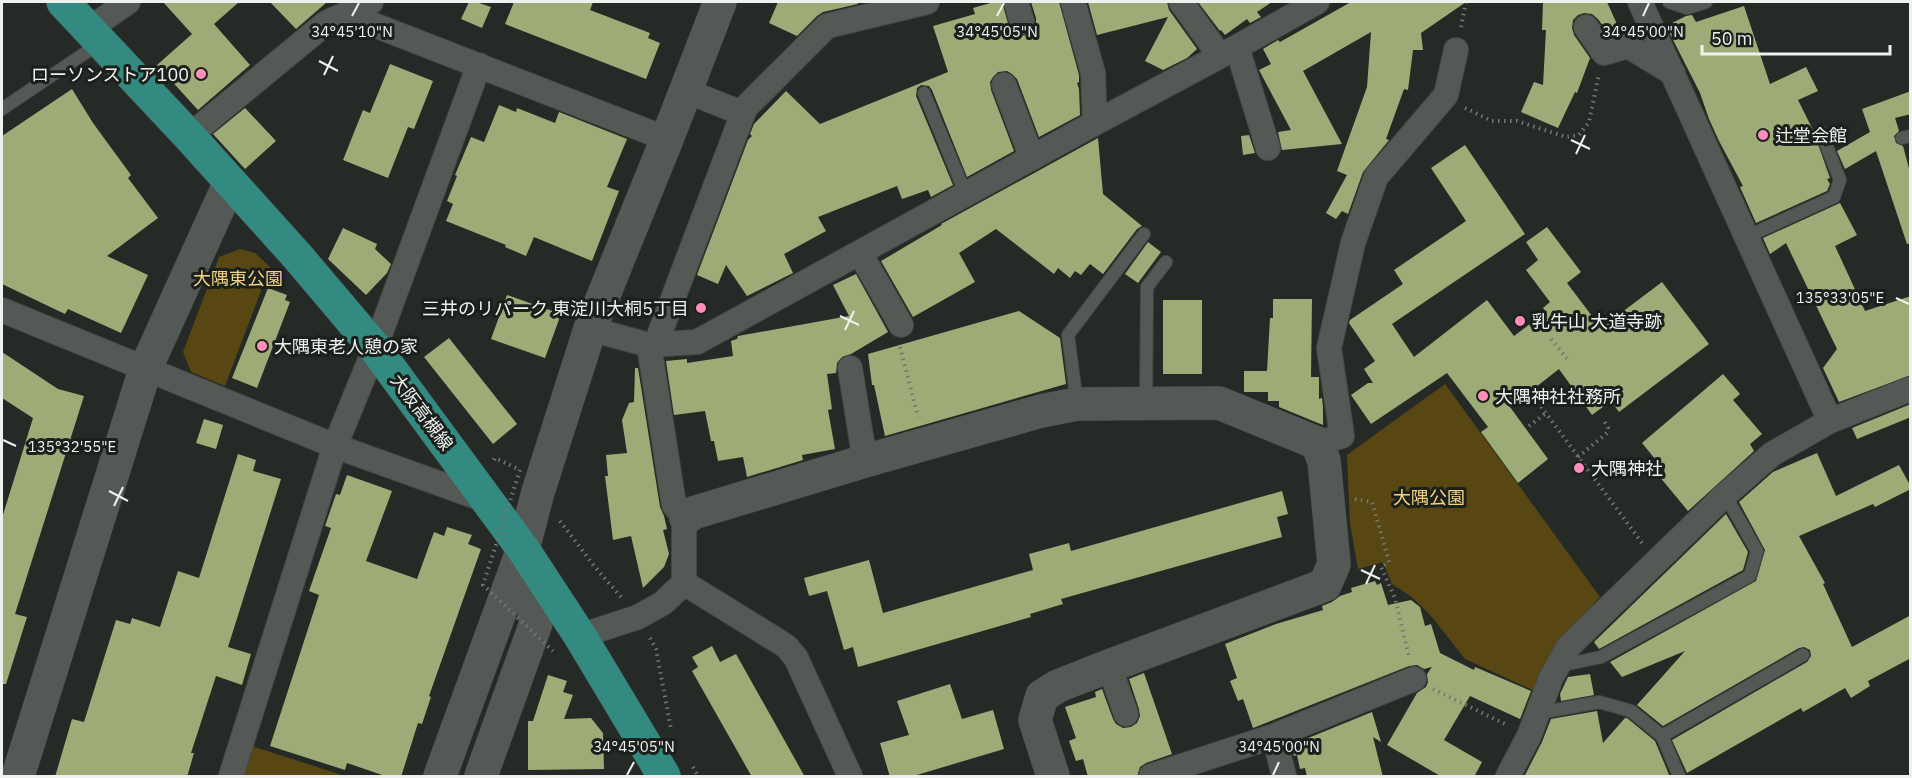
<svg xmlns="http://www.w3.org/2000/svg" width="1912" height="778" font-family="'IBM Plex Sans','Noto Sans JP',sans-serif">
  <style>
    .green { fill: #594713 }
    .building { fill: #9dac77 }
    .lines { fill: none; stroke-linecap: round; stroke-linejoin: round }
    .lane-casing { stroke: #444845; stroke-width: 14 }
    .street-casing { stroke: #444845; stroke-width: 26 }
    .secondary-casing { stroke: #444845; stroke-width: 34 }
    .primary-casing { stroke: #444845; stroke-width: 34 }
    .path { stroke: #737874; stroke-width: 4; stroke-dasharray: 1.5 4.5; stroke-linecap: butt }
    .lane { stroke: #545955; stroke-width: 12 }
    .street { stroke: #545955; stroke-width: 24 }
    .secondary { stroke: #545955; stroke-width: 33 }
    .primary { stroke: #328a80; stroke-width: 33 }
    .path-bridge { stroke: #737874; stroke-width: 4; stroke-dasharray: 1.5 4.5; stroke-linecap: butt }
    .ticks { fill: none; stroke: #eef1ee; stroke-width: 2 }
    .poi-dot { fill: #ff8ebb; stroke: #1b201c; stroke-width: 2 }
    .labels { text-anchor: middle; dominant-baseline: central; stroke-width: 6; stroke-linejoin: round; paint-order: stroke }
    .poi-label { font-size: 18px; fill: #eef1ee; stroke: #1b201c; text-anchor: start }
    .park-label { font-size: 18px; fill: #f1d382; stroke: #1b201c }
    .street-label { font-size: 18px; fill: #eef1ee; stroke: #1b201c }
    .ticks-label { font-size: 15px; text-anchor: middle; fill: #eef1ee; stroke: #1b201c; stroke-width: 6; stroke-linejoin: round; paint-order: stroke }
  </style>
  <rect width="100%" height="100%" fill="#252a26"/>
  <path class="green" d="M240,249L255,253L270,267L225,386L191,372L183,352L219,257Z
    M1445,384L1600,597L1564,636L1535,691L1465,659L1432,617L1412,597L1392,584L1383,562L1358,569L1350,523L1347,455Z
    M252,746L345,776H243Z"/>
  <path class="building" d="M163,2H239L214,24L250,65L198,110L157,65L192,34Z
    M270,2H327L296,29Z
    M469,2H476L491,7L482,28L461,19Z
    M514,2H593L590,10L650,33L648,38L660,43L646,79L505,24Z
    M778,2H858V4L823,12L817,16L797,36L769,23Z
    M994,2H1002L1009,27L1013,33L1019,36L1027,35L1033,31L1036,26V18L1031,2H1059L1079,75V82L1077,83L1079,89L1080,115L1039,137L1017,79L1012,74L1007,71L998,72L993,77L990,82L991,90L1014,151L967,177L932,90L929,86L921,85L917,88L916,96L953,185L931,197L928,190L902,199L897,186L818,217L826,231L784,254L793,273L747,296L726,265L718,284L697,275L748,140L752,136L750,134L754,124L786,91L820,124L948,72L933,26L975,14L973,8Z
    M1088,2H1167L1169,10L1197,49L1187,58L1163,70L1145,61L1168,17L1097,35Z
    M1198,2H1272L1257,12L1261,17L1250,23L1247,19L1225,35L1221,30L1220,31Z
    M1351,2H1466L1421,33L1423,50H1413L1408,90L1404,89L1386,139L1389,140L1363,172L1348,214L1342,211L1336,219L1326,213L1347,175L1337,171L1367,87L1371,32L1303,71L1342,144L1282,150L1278,132L1291,130L1259,70L1271,64L1263,49L1278,40L1280,42Z
    M1543,2H1607L1621,33L1610,36L1598,19L1592,14L1584,13L1578,15L1573,20L1572,28L1574,35L1590,58L1577,93L1575,92L1558,128L1521,112L1534,82L1543,85L1546,30H1542Z
    M1744,6L1770,84L1806,67L1818,91L1798,100L1813,130L1830,178L1827,179L1830,184L1827,191L1756,223L1740,187L1743,186L1719,141L1709,119L1700,93L1666,26L1686,16L1692,15L1696,22Z
    M390,64L433,81L414,129L408,127L388,178L343,160L363,110L370,113Z
    M72,89L93,123L131,175L128,178L158,218L107,256L148,275L121,333L68,309L65,314L2,284V136Z
    M1911,91V114L1895,118L1899,131L1894,136L1896,143L1903,146L1911,176V243L1907,244L1876,151L1845,169L1837,151L1870,132L1862,109Z
    M499,105L516,112L517,108L555,123L559,112L627,139L607,187L619,191L592,261L534,237L526,256L505,247L506,245L446,221L453,204L447,201L457,176L455,175L471,137L484,142Z
    M245,108L276,141L245,169L213,134Z
    M1249,135L1255,153L1243,155L1241,136Z
    M1098,138L1103,194L1142,226L1137,229L1103,274L1090,264L1081,275L1075,271L1070,278L1058,268L1054,274L996,229L959,253L975,282L913,317L881,261L942,225L941,224Z
    M1465,145L1525,234L1392,324L1414,357L1487,300L1514,336L1546,312L1543,308L1550,302L1526,270L1538,260L1526,242L1547,227L1581,272L1567,283L1601,328L1662,282L1709,344L1619,412L1611,401L1592,415L1559,369L1510,407L1548,459L1518,483L1481,432L1488,427L1447,373L1371,424L1351,395L1368,383H1373L1364,369L1375,361L1349,323L1350,320L1403,284L1394,270L1466,221L1431,168Z
    M1840,203L1857,235L1835,246L1865,311L1911,296V375L1839,402L1823,368L1837,349L1786,243L1770,254L1763,238Z
    M343,228L377,244L375,249L391,264L387,273L366,295L328,259Z
    M1148,242L1161,252L1138,283L1125,274Z
    M856,274L888,332L851,354L842,357L837,363L836,373L827,374L832,409L828,410L835,449L802,455L803,460L747,477L743,457L718,461L714,441H711L705,411L674,415L666,361L687,359V363L733,356L731,341L737,339L738,336L849,316L833,285Z
    M268,288L287,295L285,300L290,302L257,388L232,378Z
    M507,295L561,314L545,358L491,339Z
    M1273,299H1312L1311,377H1319V399L1322,398L1323,407V425L1279,407V401H1268V392H1244V371H1267L1270,318H1273Z
    M1163,300H1202V374H1163Z
    M1019,311L1060,338L1066,384L885,436L874,385H872L868,354Z
    M449,338L517,424L493,444L424,357Z
    M2,352L58,389L84,396L15,614L27,617L6,684H2V518L33,418L2,398Z
    M635,368H638L660,507L664,516L667,529L663,530L669,554L664,567L643,588L631,536L613,540L605,476H608L606,455L627,453L622,420L629,403L634,402Z
    M1723,374L1740,394L1733,400L1762,434L1750,444L1754,451L1688,511L1659,476L1665,471L1642,443Z
    M1911,404V417L1857,439L1852,428Z
    M204,419L223,425L216,449L196,443Z
    M1817,453L1836,496L1899,465L1911,487V489L1875,507L1873,504L1799,536L1825,583L1823,584L1852,647L1911,615V658L1868,681L1870,686L1851,698L1845,688L1803,712L1801,708L1687,773L1672,740L1807,662L1811,656L1810,650L1804,647L1799,648L1663,726L1637,705L1685,651L1622,677L1610,662L1756,581L1765,550L1739,502L1773,472Z
    M238,454L256,460L253,471L281,479L228,647L251,654L242,685L216,676L191,753H194L187,777H55L72,719L84,722L116,620L130,624L132,618L160,627L178,571L199,578Z
    M347,475L392,491L366,561L417,579L434,532L444,536L447,527L472,535L468,544L481,549L429,696L431,697L422,724L418,723L401,777H388L347,763L345,770L270,746L319,595L309,591L331,528L325,526L336,494L340,495Z
    M1282,491L1288,514L1277,517L1282,537L1061,599L1063,604L1030,614L1031,617L858,667L853,647L844,650L827,591L809,596L804,578L869,560L883,613L1033,570L1029,554L1069,543L1071,551Z
    M1726,514L1748,552L1743,570L1599,649L1594,642Z
    M1375,581L1377,585L1381,583L1388,605L1411,600L1420,607L1425,626L1431,624L1440,653L1474,670L1475,667L1531,691L1520,719L1470,696L1444,740L1482,762L1474,777H1442L1387,745L1417,693L1426,687L1428,682L1427,674L1432,667L1424,669L1417,665L1409,666L1253,728L1243,699L1238,701L1230,681L1237,678L1225,644L1276,624L1323,610L1322,606L1332,602L1340,596L1352,592L1351,588Z
    M712,646L720,662L736,654L805,777H752L692,671L698,667L692,657Z
    M1144,673L1172,754L1146,763L1140,767L1137,777H1088L1083,759L1076,761L1069,741L1076,738L1065,707L1096,697L1095,692L1102,689L1113,719L1116,724L1123,728L1131,727L1137,723L1140,716L1139,709L1129,679Z
    M1590,674L1594,695L1561,701L1560,694L1568,677Z
    M548,675L567,681L563,692L573,695L564,719L591,718L603,733L604,769L528,770V721H533Z
    M950,684L962,719L993,710L1004,749L910,777H890L880,743L909,735L897,701Z
    M1597,711L1603,743L1625,718H1627L1655,741L1670,777H1524L1542,742L1551,719Z
    M1372,712L1381,742L1373,737L1383,777H1307L1305,768L1300,769L1297,755L1294,756L1291,745Z"/>
  <g class="lines">
    <defs>
      <path id="lane" d="M1669,2L1687,8L1706,2
        M924,93L966,195
        M2,109L100,43
        M1902,138L1910,136
        M1746,237L1834,197L1840,180L1821,132
        M1146,402L1147,287L1166,262
        M1077,403L1068,335L1144,234
        M1559,666L1601,657L1750,576L1757,551L1725,495
        M1539,713L1599,702L1631,711L1662,736L1679,776
        M1662,736L1803,655"/>
      <path id="street" d="M1016,2L1022,22
        M1073,2L1093,73L1095,123
        M1181,2L1220,56
        M1640,2L1830,421
        M346,14L667,139
        M1586,27L1604,53L1628,46L1673,73
        M89,29L128,2
        M1237,47L1268,148
        M1004,85L1032,158
        M686,91L742,113
        M189,136L326,23L371,2
        M860,253L901,325
        M2,310L335,446L488,501
        M590,329L649,345L697,342L1095,123L1237,47L1317,2
        M655,346L745,108L827,26L927,2
        M850,368L865,461
        M1317,443L1342,436L1329,348L1353,243L1376,177L1446,95L1456,50
        M684,583L778,641L787,647L796,658L850,776
        M580,636L638,617L663,603L684,583V529L686,518L674,505L649,345
        M1109,666L1126,714
        M1274,736L1284,776
        M231,776L335,446L375,348L479,65
        M1151,776L1274,736L1414,679
        M1508,776L1529,736L1551,678L1569,646L1725,495L1772,454L1830,421L1910,389"/>
      <path id="secondary" d="M686,518L693,513L865,461L1041,411L1077,404L1219,403L1317,443L1324,461L1334,564L1325,585L1109,666L1058,686L1042,696L1035,720L1053,776
        M18,776L145,370L230,182
        M440,776L523,549L538,492L590,329L667,139L720,2
        M481,776L536,623L523,550"/>
      <path id="primary" d="M63,2L189,136L298,257L375,348L523,549L580,636L664,776"/>
    </defs>
    <use href="#lane" class="lane-casing"/>
    <use href="#street" class="street-casing"/>
    <use href="#secondary" class="secondary-casing"/>
    <use href="#primary" class="primary-casing"/>
    <path class="path" d="M1461,27L1466,2
      M1465,108L1492,121H1517L1566,137L1579,135L1589,122L1599,74
      M1551,339L1568,360
      M900,347L918,417
      M1534,397L1642,543
      M1529,426L1546,413
      M1578,457L1607,433L1608,428L1604,421
      M494,460L495,458L516,468
      M1355,499L1372,502L1389,562L1381,567L1395,598L1409,657
      M560,521L595,567L621,597
      M650,638L656,649L671,729
      M1433,689L1507,725
      M693,767L698,776"/>
    <use href="#lane" class="lane"/>
    <use href="#street" class="street"/>
    <use href="#secondary" class="secondary"/>
    <use href="#primary" class="primary"/>
    <path class="path-bridge" d="M520,470L483,585L553,651"/>
  </g>
  <path class="ticks" d="M352,16L359,3M997,16L1004,3M1643,16L1649,3M319,61L338,71M324,75L333,56M1571,140L1590,149M1576,154L1585,135M1896,298L1909,304M840,316L859,325M845,330L854,311M3,440L16,446M109,491L128,501M114,506L123,487M1361,570L1380,579M1366,584L1375,565M627,775L634,762M1273,775L1279,762"/>
  <g class="poi-dot">
    <circle cx="201" cy="74" r="6"/>
    <circle cx="1763" cy="135" r="6"/>
    <circle cx="701" cy="308" r="6"/>
    <circle cx="1520" cy="321" r="6"/>
    <circle cx="262" cy="346" r="6"/>
    <circle cx="1483" cy="396" r="6"/>
    <circle cx="1579" cy="468" r="6"/>
  </g>
  <g class="labels">
    <g class="poi-label">
      <text x="189" y="74" text-anchor="end">ローソンストア100</text>
      <text x="1775" y="135">辻堂会館</text>
      <text x="689" y="308" text-anchor="end">三井のリパーク 東淀川大桐5丁目</text>
      <text x="1532" y="321">乳牛山 大道寺跡</text>
      <text x="274" y="346">大隅東老人憩の家</text>
      <text x="1495" y="396">大隅神社社務所</text>
      <text x="1591" y="468">大隅神社</text>
    </g>
    <g class="park-label">
      <text x="238" y="278">大隅東公園</text>
      <text x="1429" y="497">大隅公園</text>
    </g>
    <g class="street-label">
      <text transform="translate(422 412) rotate(53)">大阪高槻線</text>
    </g>
  </g>
  <g class="ticks-label">
    <text x="352" y="37">34°45'10"N</text>
    <text x="997" y="37">34°45'05"N</text>
    <text x="1643" y="37">34°45'00"N</text>
    <text x="1840" y="303">135°33'05"E</text>
    <text x="72" y="452">135°32'55"E</text>
    <text x="634" y="752">34°45'05"N</text>
    <text x="1279" y="752">34°45'00"N</text>
  </g>
  <rect width="1912" height="778" fill="none" stroke="#eef1ee" stroke-width="6"/>
  <path d="M1702 45v9h188v-9" fill="none" stroke="#eef1ee" stroke-width="3"/>
  <text x="1711" y="45" font-size="18" fill="#eef1ee" stroke="#1b201c" stroke-width="4.5" paint-order="stroke">50 m</text>
</svg>
